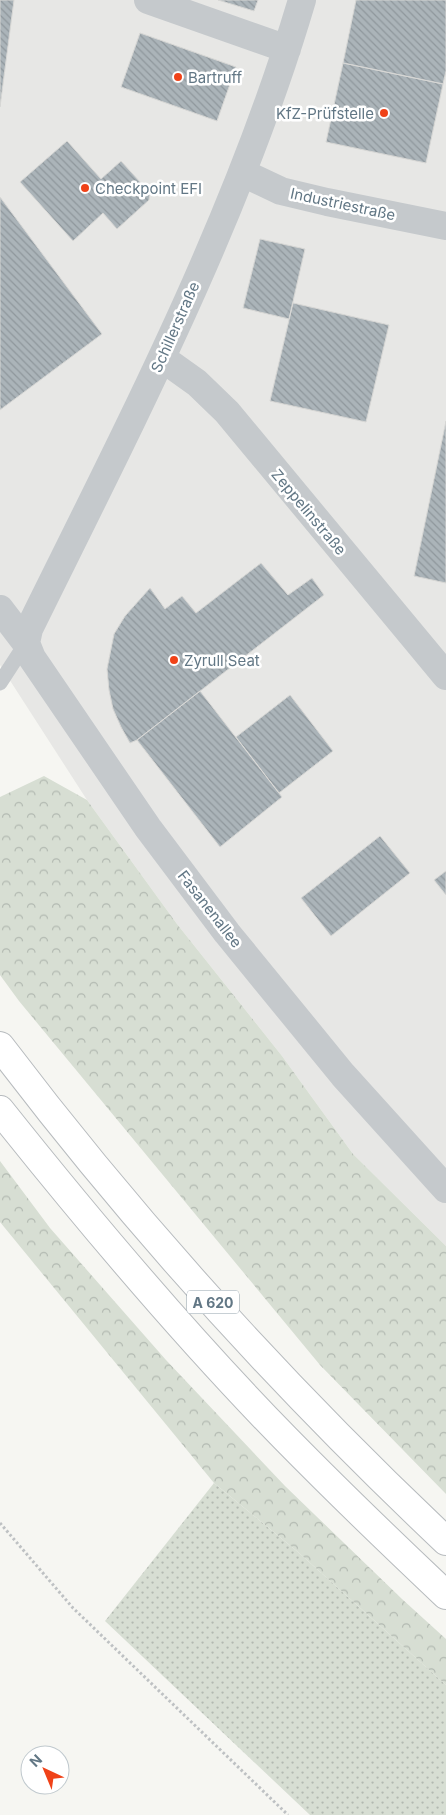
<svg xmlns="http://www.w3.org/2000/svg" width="446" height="1815" font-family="Inter,sans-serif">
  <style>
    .built { fill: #e7e7e5 }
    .grass { fill: url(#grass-dots) }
    .forest { fill: url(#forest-crowns) }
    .building { fill: url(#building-back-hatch); stroke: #d7d7d5 }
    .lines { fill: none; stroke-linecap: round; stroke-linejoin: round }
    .highway-casing { stroke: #b7bbbe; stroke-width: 30 }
    .path { stroke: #bec1c3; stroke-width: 3; stroke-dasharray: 2.5 2.5; stroke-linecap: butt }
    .lane { stroke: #c5c9cc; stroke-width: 15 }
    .street { stroke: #c5c9cc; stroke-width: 28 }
    .highway { stroke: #fff; stroke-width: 28 }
    .poi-dot { fill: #f04218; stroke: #fff; stroke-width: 2 }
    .labels { text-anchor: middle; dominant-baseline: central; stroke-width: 5; stroke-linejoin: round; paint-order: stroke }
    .shield { fill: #fff; stroke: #91a0aa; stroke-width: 1 }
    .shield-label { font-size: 14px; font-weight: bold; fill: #627785 }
    .poi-label { font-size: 15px; fill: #627785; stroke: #fff; text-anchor: start }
    .street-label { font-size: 15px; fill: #627785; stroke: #fff }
  </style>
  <defs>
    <pattern id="grass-dots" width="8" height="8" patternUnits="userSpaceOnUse" patternTransform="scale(1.25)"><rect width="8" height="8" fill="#d7ded3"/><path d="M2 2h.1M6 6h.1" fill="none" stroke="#b2b9b1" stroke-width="1.8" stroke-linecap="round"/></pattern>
    <pattern id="forest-crowns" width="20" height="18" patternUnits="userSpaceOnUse" patternTransform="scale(1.25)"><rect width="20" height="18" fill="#d7ded3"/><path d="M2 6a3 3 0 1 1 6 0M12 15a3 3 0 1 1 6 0" fill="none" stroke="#b2b9b1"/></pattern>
    <pattern id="building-back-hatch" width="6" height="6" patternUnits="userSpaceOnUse" patternTransform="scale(1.25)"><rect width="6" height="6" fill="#abb4b9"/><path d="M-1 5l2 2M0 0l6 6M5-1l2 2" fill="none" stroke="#8f979c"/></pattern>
  </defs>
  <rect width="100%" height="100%" fill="#f6f6f2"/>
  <path class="built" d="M0,0H446V1246L353,1154L282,1056L177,924L87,800L0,665Z"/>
  <path class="grass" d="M214,1483L298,1552L446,1685V1815H310L105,1621Z"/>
  <path class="forest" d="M44,776L87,800L177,924L282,1056L353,1154L446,1246V1494L320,1365L19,1001L0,975V797Z
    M0,1161L50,1228L166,1360L285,1486L402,1599L446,1639V1685L298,1552L214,1483L0,1222Z"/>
  <path class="building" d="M0,0H14L0,107Z
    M218,0H258L254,11Z
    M356,0H446V71L443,84L343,63Z
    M140,33L236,67L217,121L121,87Z
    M343,63L443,84L426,163L326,142Z
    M67,141L101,179L121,161L150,193L149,200L117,229L103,213L73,241L20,182Z
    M0,197L102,334L0,410Z
    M260,239L305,249L289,319L243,308Z
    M293,303L389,325L366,422L270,401Z
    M446,421V583L414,576Z
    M261,563L288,595L312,578L324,595L137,740L130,743L121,727L113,709L109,690L107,669L114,634L125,616L150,588L165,609L182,596L196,613Z
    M200,691L282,797L220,847L137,740Z
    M290,695L333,751L279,793L236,737Z
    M380,836L410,873L331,936L301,898Z
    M446,871V895L434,880Z"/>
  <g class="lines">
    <defs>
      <path id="highway" d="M0,1046C134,1223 284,1388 446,1541
        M0,1110C90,1223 184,1335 286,1439C338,1492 392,1544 446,1595"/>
    </defs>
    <use href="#highway" class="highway-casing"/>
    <path class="path" d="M0,1523L73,1608L288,1815"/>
    <path class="lane" d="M0,683L26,643"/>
    <path class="street" d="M148,0L287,49
      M243,173L281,191L327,202L446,226
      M162,358L197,383L227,412L446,676
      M0,609L26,643L32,658L148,828L227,933L343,1075L446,1189
      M26,643L29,629C130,424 237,220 302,0"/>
    <use href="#highway" class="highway"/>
  </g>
  <g class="poi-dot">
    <circle cx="178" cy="77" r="5"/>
    <circle cx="384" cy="113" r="5"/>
    <circle cx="85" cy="188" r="5"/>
    <circle cx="174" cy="660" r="5"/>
  </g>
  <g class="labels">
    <rect class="shield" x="187" y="1290.5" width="52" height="23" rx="4"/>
    <g class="shield-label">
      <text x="213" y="1302">A 620</text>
    </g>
    <g class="poi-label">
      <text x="188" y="77">Bartruff</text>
      <text x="374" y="113" text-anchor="end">KfZ-Prüfstelle</text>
      <text x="95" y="188">Checkpoint EFI</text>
      <text x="184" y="660">Zyrull Seat</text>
    </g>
    <g class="street-label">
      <text transform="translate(343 204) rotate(12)">Industriestraße</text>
      <text transform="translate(175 327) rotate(-66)">Schillerstraße</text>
      <text transform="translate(309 512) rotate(50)">Zeppelinstraße</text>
      <text transform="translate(210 909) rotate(52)">Fasanenallee</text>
    </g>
  </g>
  <g transform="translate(45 1770) rotate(316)"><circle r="24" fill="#ffffff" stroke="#c0c9ce"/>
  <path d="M0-4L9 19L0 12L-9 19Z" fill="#f04218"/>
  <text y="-8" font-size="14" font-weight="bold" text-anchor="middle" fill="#627785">N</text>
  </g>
</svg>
